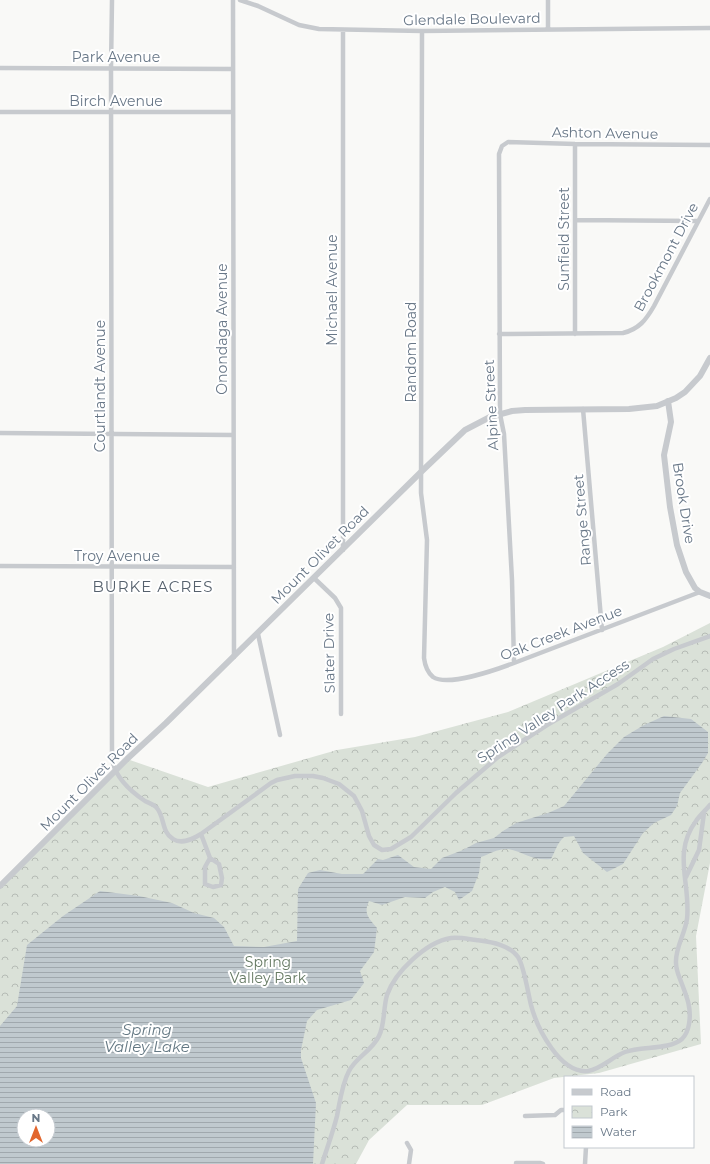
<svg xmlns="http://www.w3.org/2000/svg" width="710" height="1164" font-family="Montserrat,sans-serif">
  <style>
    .park { fill: url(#park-crowns); fill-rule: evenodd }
    .water { fill: url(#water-rules); fill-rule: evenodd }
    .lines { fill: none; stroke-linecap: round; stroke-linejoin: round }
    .minor { stroke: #c7cace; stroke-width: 4.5 }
    .tertiary { stroke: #c7cace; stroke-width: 6 }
    .labels { text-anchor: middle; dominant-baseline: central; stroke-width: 4; stroke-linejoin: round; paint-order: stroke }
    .street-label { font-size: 14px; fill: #687787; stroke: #fff }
    .park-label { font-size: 14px; fill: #667a63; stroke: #fff }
    .neighbourhood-label { font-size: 15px; letter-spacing: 1px; fill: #56616d; stroke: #fff }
    .water-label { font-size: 15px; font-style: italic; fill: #647883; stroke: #fff }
  </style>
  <defs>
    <pattern id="park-crowns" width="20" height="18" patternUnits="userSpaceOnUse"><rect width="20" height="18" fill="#dae1d8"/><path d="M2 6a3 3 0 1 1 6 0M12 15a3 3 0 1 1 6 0" fill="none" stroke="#b5bbb5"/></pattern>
    <pattern id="water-rules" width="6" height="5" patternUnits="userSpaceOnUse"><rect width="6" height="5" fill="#c0c9ce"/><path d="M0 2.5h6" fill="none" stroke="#a0a8ad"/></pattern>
  </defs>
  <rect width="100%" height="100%" fill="#f9f9f7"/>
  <path class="park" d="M710,623V863L696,936L701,1044L599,1073L554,1078L482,1105H407L369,1140L356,1164H0V886L127,759L208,787L337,750L415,737L508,712L663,647ZM24,1116H48V1140H24Z"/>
  <path class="water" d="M664,716L691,719L708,732V753L702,763L680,793L677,806L671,815L654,823L643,833L623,864L607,872L583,853L574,836L564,837C556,845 556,850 551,859C531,861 525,852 508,849C499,848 489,854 481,857L479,873L472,891L459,900L455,892L445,887L433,892L425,898L405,897L382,905L369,901C363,914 369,918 377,928L374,952L360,971L364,983L351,1000L317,1010L307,1021L301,1050V1058L316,1103L313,1164H0V1026L17,1006L27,945L63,916L100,891L139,896L172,903L194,913L214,918L224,927L234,946L264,947L297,941L298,889L308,873L320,870L342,874H363L378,859L383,860L398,855L414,867L431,869L442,858L463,850L476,843L494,838L503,831L516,823L548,813L564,806L607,754L624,737L644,725ZM24,1116H48V1140H24Z"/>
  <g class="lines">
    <path class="minor" d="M112,0L111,68L112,759C115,777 130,791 145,801C149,803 153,804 156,807C165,816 161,832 173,839C182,845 193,839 201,834L271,783L277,780L295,776H313L323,778L339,784L354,796L362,811L369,836L374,845L382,850L391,849L411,837L456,793L498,757L547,725L618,684L653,659L674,649L710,636
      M233,0L234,657
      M240,0L258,6L299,25L319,29L422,31L710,28
      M548,29V0
      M422,31L421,493L427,540L424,658C425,666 427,672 433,677C448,687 498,669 514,663L700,592
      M0,68L233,69
      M0,112H233
      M575,144V334
      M575,220L698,221
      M499,334L623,333C639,329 646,320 654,306L710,199
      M583,409L602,630
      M0,433L233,435
      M343,550V30
      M0,566L234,567
      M314,578L335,598L341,608V714
      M258,634L280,735
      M514,663L512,580L504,434L500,414L499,154L502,146L508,142L575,144L710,145
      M201,834L210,858L219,864L222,878L221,885L213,887L205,884V867L210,858
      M686,877L699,850L704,813
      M525,1116L555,1115L561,1110H565
      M407,1143L411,1150L409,1164
      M516,1163H540L543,1164
      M322,1164C327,1148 333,1132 337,1116C340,1101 342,1084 349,1071C356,1057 372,1051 379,1036C385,1024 383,1009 387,995C395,972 426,942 451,938C459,937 468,939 476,940C490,942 509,944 518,957C524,966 528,993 531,1005C537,1028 560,1074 588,1071C601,1069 612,1057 625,1052C642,1046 669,1050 682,1039C686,1035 688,1030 689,1024C692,1007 686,995 680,979C678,974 676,969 676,963C675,948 685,934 687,919C691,884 672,853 696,821C700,815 706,810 710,805
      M585,1164L586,1147"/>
    <path class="tertiary" d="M668,401L671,422L664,455L670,507L677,545L686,572L695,588L700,592L710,596
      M0,886L127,759L166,723L422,471L465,430L490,417L512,411L525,410L629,409L657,406L676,398L685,392L700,376L710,358"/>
  </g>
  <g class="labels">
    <g class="street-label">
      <text transform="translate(472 19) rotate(-1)">Glendale Boulevard</text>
      <text x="116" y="57">Park Avenue</text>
      <text x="116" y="101">Birch Avenue</text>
      <text transform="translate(605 133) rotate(1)">Ashton Avenue</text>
      <text transform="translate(564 239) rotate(-90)">Sunfield Street</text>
      <text transform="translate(666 257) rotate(-62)">Brookmont Drive</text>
      <text transform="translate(332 290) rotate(-90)">Michael Avenue</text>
      <text transform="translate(222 329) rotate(-90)">Onondaga Avenue</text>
      <text transform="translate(411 352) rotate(-90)">Random Road</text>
      <text transform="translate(100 386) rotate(-90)">Courtlandt Avenue</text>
      <text transform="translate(491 405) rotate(-93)">Alpine Street</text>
      <text transform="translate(684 503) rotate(81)">Brook Drive</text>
      <text transform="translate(582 520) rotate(-95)">Range Street</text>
      <text transform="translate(320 555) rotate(-45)">Mount Olivet Road</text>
      <text x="117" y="556">Troy Avenue</text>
      <text transform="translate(561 633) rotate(-21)">Oak Creek Avenue</text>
      <text transform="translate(329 653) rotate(-91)">Slater Drive</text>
      <text transform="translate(553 711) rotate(-33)">Spring Valley Park Access</text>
      <text transform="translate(89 782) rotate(-45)">Mount Olivet Road</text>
    </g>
    <g class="park-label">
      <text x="268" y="962">Spring<tspan x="268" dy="16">Valley Park</tspan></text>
    </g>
    <g class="neighbourhood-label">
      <text x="153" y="586">BURKE ACRES</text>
    </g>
    <g class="water-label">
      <text x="147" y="1029">Spring<tspan x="147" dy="17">Valley Lake</tspan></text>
    </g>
  </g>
  <rect x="564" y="1076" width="130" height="72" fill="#ffffff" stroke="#c3c9cf"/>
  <rect x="572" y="1089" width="20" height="6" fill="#c7cace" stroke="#c3c9cf"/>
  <text x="600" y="1096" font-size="12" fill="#687787">Road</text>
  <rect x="572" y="1106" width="20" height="12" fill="url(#park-crowns)" stroke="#c3c9cf"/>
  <text x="600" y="1116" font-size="12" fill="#687787">Park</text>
  <rect x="572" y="1126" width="20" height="12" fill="url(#water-rules)" stroke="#c3c9cf"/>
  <text x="600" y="1136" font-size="12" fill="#687787">Water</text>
  <g transform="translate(36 1128)"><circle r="19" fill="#ffffff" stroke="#c3c9cf"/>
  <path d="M0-3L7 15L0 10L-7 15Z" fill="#e2662e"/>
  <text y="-6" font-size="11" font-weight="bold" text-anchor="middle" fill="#687787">N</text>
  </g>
</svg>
